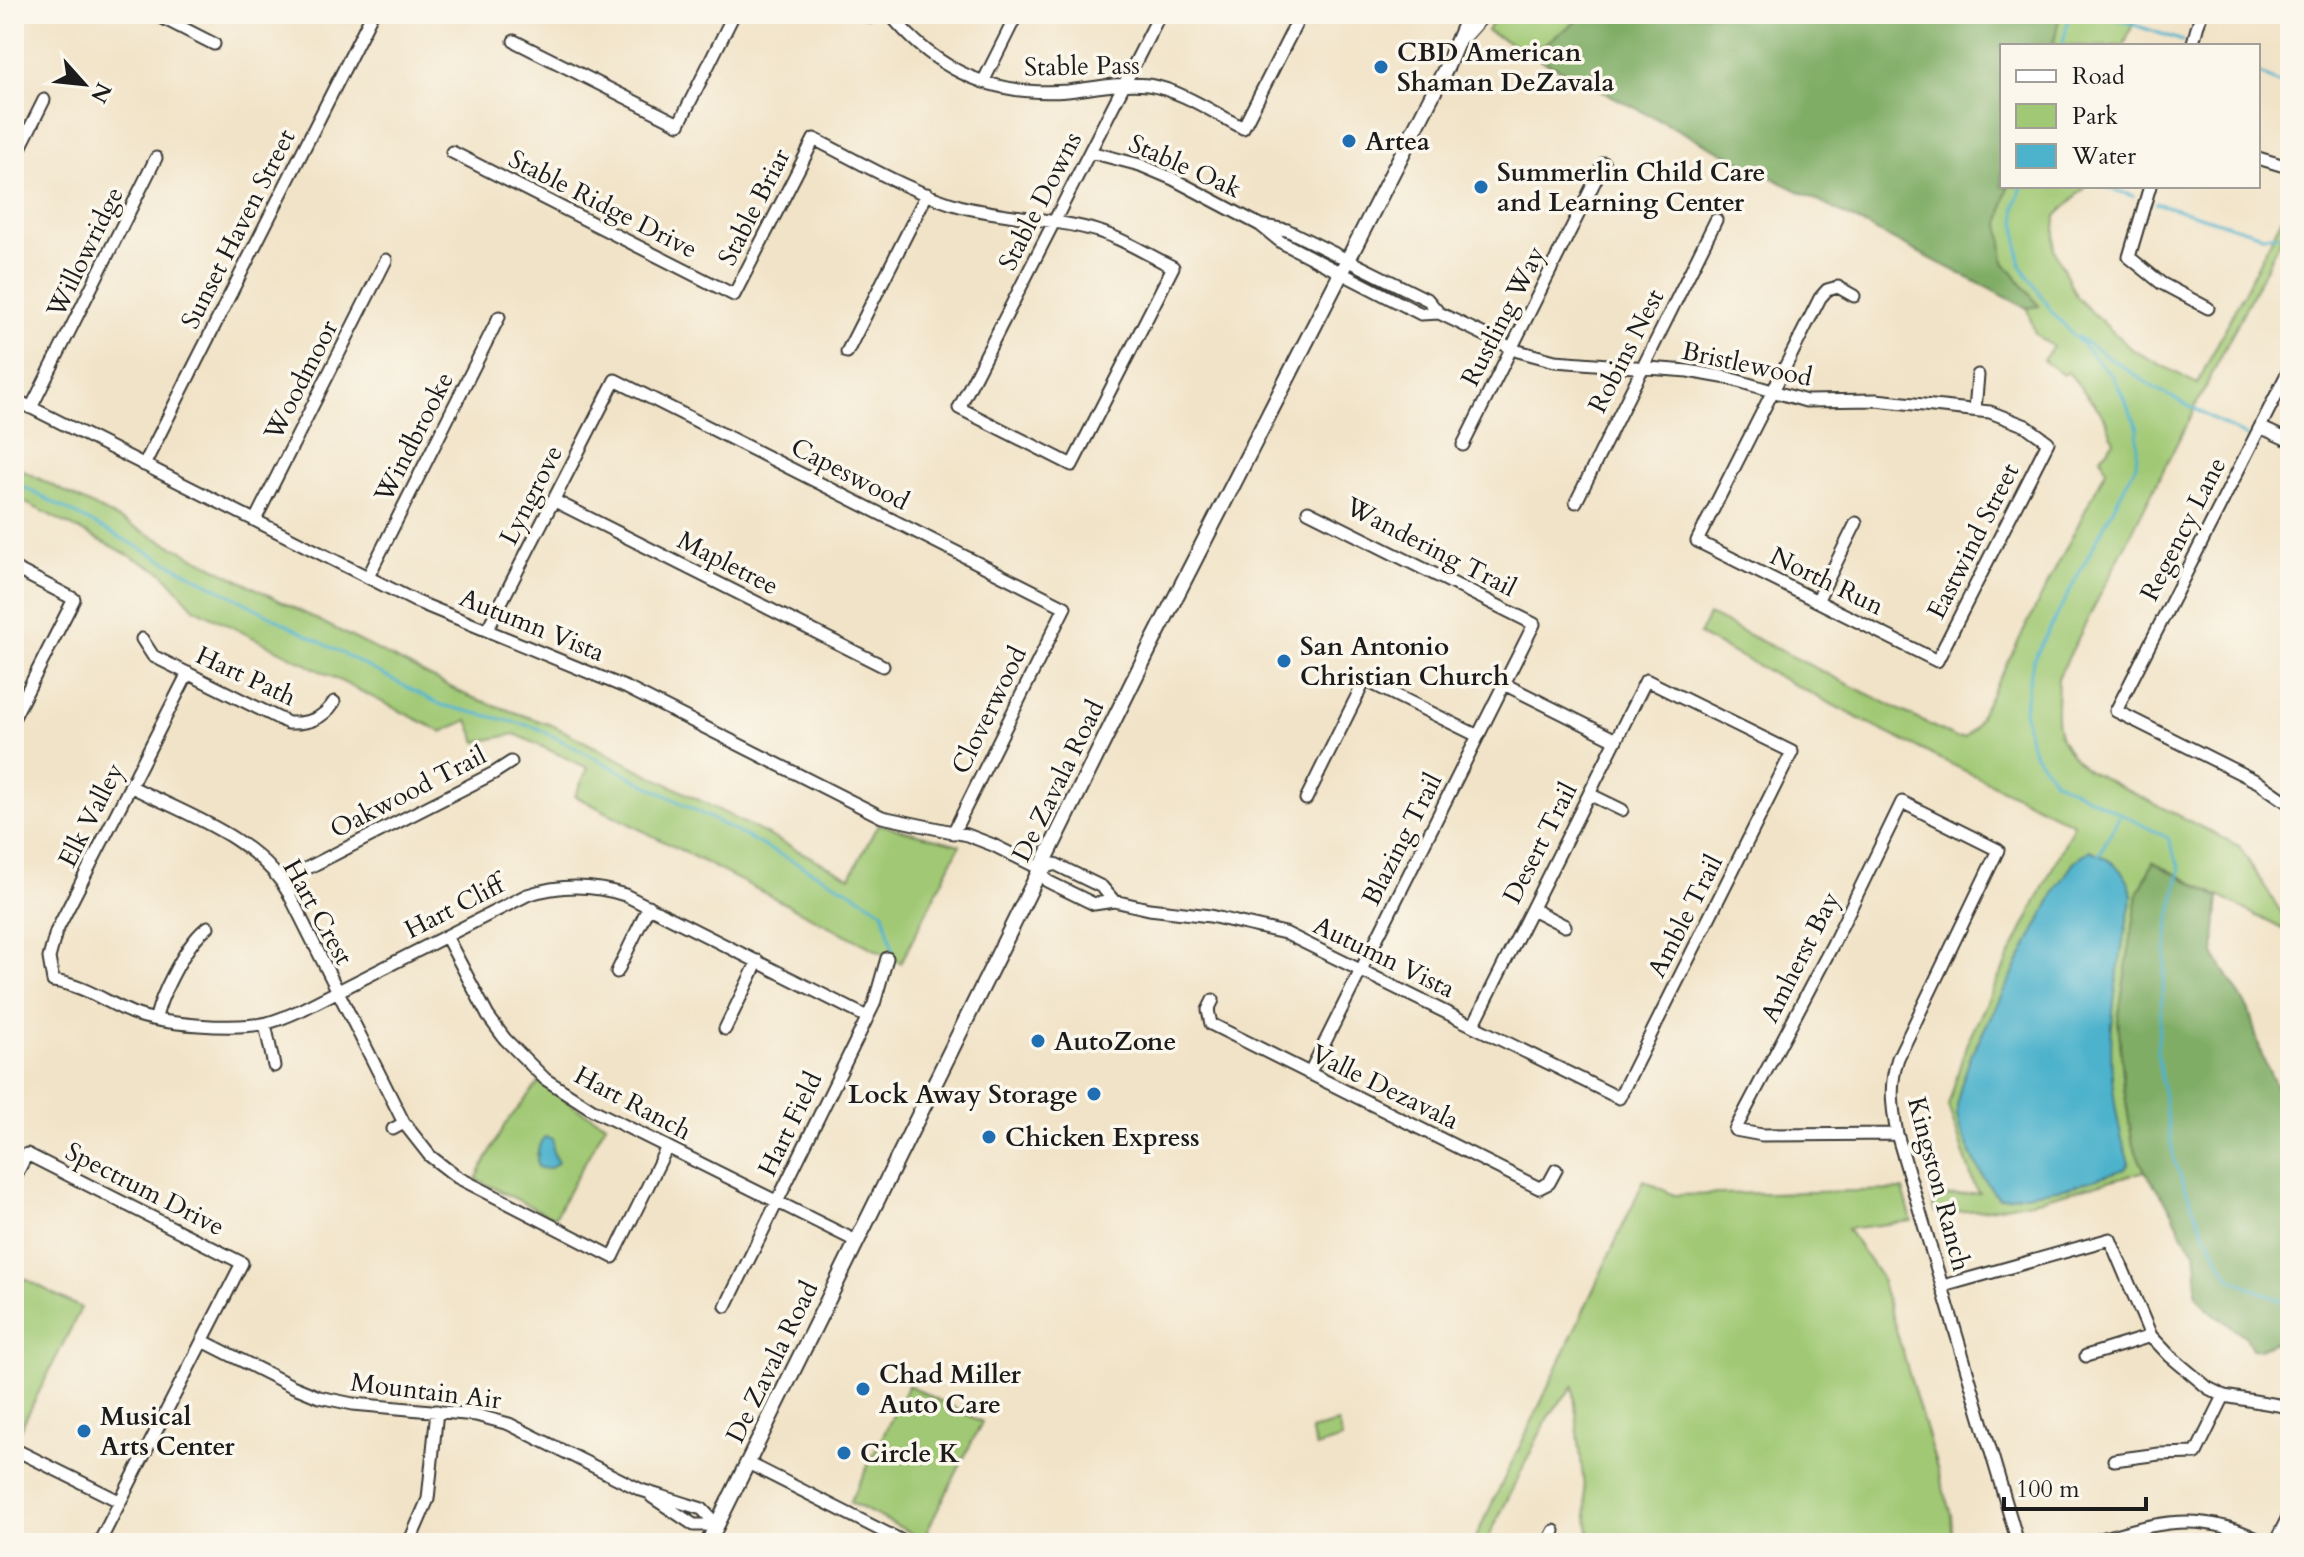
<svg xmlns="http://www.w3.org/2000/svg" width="2304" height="1557" font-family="Cardo,serif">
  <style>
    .green { fill: #a1c975; stroke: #5e7248; stroke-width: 2 }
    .forest { fill: #80ad66; stroke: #4e6441; stroke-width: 2 }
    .water { fill: #4db2cc; stroke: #346774; stroke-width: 2 }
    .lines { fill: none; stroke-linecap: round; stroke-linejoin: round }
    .stream { stroke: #4db2cc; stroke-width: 3 }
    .minor-casing { stroke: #3c3a36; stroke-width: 15 }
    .major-casing { stroke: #3c3a36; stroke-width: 18 }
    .minor { stroke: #fff; stroke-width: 11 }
    .major { stroke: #fff; stroke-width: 14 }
    .poi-dot { fill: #1f6fb2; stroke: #fbf7ec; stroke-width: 3 }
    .labels { text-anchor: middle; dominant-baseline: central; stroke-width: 7; stroke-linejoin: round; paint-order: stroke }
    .poi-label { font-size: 26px; font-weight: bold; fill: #1c1c1c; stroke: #fbf7ec; text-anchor: start }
    .street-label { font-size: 26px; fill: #1c1c1c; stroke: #fbf7ec }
  </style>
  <rect width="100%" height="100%" fill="#fbf7ec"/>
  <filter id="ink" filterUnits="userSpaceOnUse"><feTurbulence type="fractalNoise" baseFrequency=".0125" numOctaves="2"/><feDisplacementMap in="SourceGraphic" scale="16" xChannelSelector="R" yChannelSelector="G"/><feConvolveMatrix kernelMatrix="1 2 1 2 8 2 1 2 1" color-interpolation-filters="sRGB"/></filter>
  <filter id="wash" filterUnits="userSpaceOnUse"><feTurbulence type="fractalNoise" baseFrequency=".006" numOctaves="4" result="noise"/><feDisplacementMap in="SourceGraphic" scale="32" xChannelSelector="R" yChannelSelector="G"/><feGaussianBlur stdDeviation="1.8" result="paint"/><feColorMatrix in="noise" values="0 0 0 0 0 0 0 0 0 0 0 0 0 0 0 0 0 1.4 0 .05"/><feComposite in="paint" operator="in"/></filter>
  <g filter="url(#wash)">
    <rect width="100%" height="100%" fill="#f1e3c7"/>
    <path class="green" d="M1496,14H1587L1530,54L1487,31Z
      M2060,14H2137L2124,46H2053Z
      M2008,186H2087L2056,216L2054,249L2077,298L2131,349L2197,384L2290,202V220L2058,678C2057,724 2050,737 2087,770L2239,846L2284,917L2290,920V933L2153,862L2124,1088L2133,1146L2145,1171L2042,1199L1983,1210L1936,1213L1931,1198L1980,1193L1974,1185L1948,1106L1966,1045L2074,824L1879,729L1699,635L1709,615L1956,738L1965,737L1974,728L2106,470L2101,457L2114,441L2104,416L2068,372L2063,375L2043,360L2053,347L2035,334L2027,308L2038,305L2004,262L2000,223Z
      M14,466L468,696L554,726L850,877L878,824L960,845L901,963L575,796L588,768L515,734L477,742L468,720L442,732L194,608L162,572L14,497Z
      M539,1082L578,1109L606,1124L554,1218L476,1179L504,1126Z
      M1644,1180L1674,1195L1903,1190L1912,1221L1847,1229L1880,1276L1951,1515L1953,1543H1590L1573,1386L1548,1417L1486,1543H1473L1536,1413Z
      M14,1273L81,1308L15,1440H14Z
      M908,1385L982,1422L923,1539L850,1502Z
      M1338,1423L1342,1439L1316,1447L1311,1430Z"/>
    <path class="forest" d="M1587,14H2060L2053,46H2002V186H2008L2000,223L2004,262L2039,306L2027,308L1530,54Z
      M2153,862L2219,897L2214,954L2249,1010L2262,1056L2279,1092L2290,1137V1339C2272,1338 2266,1351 2252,1349L2246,1337L2205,1307L2196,1294L2197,1270L2195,1251L2183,1235L2172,1211L2145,1171L2133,1146L2124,1088L2118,1020L2138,894Z"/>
    <path class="water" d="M2090,850C2110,859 2130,872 2132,896C2113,991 2098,1068 2129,1163L2125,1169L2070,1187L1999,1198C1985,1186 1957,1130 1957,1112C1956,1094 1966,1072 1971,1055L2058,886L2075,861Z
      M545,1137L553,1139V1152L558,1162C553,1169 545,1170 538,1167C536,1159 538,1141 545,1137Z"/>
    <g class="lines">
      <path class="stream" d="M2101,14L2183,41
        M2062,46L2070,14
        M2258,73L2290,89
        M2022,186L2015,208L2020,264L2052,312L2114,378L2138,428L2136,465L2033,661L2024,710L2032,750L2054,780L2168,838L2180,869L2169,925L2157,1052L2174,1161L2202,1228L2230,1278L2290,1305
        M2102,186L2133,196
        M2156,203L2262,235H2290
        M2078,337L2153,387L2247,437
        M14,482L441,705L535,727L852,892L883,911L893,950
        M2097,858L2120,815"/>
    </g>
  </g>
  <g filter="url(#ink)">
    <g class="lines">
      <defs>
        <path id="minor" d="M155,14L214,44
          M890,14C936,71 994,97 1068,91C1094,88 1122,82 1148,85C1181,90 1214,113 1243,128L1301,14
          M871,17L875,14
          M514,41L679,124L734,14
          M2192,46L2201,14
          M983,82L1017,14
          M452,152L734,295L814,139C862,163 911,193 963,207C1005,217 1048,218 1090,229C1119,236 1146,254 1173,267L1072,465L959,408L1160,14
          M1090,152L1140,165L1173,179L1260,225L1281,242L1421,314L1439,313L1518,351L1555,361L1688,371L1728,378L1806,401L1876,400L1990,412L2026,426L2048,442L1937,661L1697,541L1820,298L1827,290L1838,287L1854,296
          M2258,158L2281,165
          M14,160L44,100
          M2150,186L2129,257L2161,283L2208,308
          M1263,226L1287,230L1428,300L1439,313
          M847,352L927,194
          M2290,368L2116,711L2258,782L2290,804
          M14,399L415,601L627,688L882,817L967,835L993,845L1041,869L1047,881L1094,904L1114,901L1149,909L1210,916L1285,933L1619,1098L1792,752L1646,680L1473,1026
          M31,408L156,158
          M1975,410L1978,375
          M2260,427L2290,441
          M1463,445L1604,163
          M144,465L372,14
          M553,500L883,666
          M1576,502L1716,220
          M1308,511L1534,624L1309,1074
          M255,520L386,260
          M14,568L74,599L14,717
          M368,577L499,317
          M1817,601L1856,523
          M487,630L615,380L1065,607L953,833
          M142,639L153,656L288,723C308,724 323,719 334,702
          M188,673L56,932L49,958L53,981C83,985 104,1001 132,1013C162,1025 235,1030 267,1023C279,1020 290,1015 301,1010L527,895C560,884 591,884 625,895L867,1017
          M1504,684L1616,740
          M130,786C185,814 259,838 289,894L404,1123L430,1156L457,1177L613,1257L667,1147
          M1589,794L1622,810
          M1306,799L1365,680L1478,736
          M1041,869L1055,864L1102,887L1114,901
          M282,881L494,773L511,762
          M1532,909L1565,926
          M446,936L488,1016L505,1039L545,1079L593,1110L858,1242
          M617,972L649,906
          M1213,1000L1208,1010L1211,1024L1539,1188L1549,1183L1556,1170
          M156,1018C161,994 188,940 208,927
          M265,1024L274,1066
          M725,1029L758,961
          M393,1129L404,1123
          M1897,1134L1762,1135L1735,1130L1833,944L1902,802L1998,850L1898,1058C1889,1085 1892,1106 1897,1134L2018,1543
          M14,1179L27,1154L242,1263L99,1543
          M1943,1286L2110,1239L2151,1336L2170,1356L2208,1388L2224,1396L2290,1407
          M726,1306L874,1004L887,958
          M203,1341L292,1386L319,1397L353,1404L476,1415L509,1424L641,1490L702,1509L717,1525
          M2086,1356L2151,1336
          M14,1449L119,1501
          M2114,1460L2159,1454L2196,1453L2224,1396
          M748,1463L906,1543
          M652,1497L694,1525H717
          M409,1543L428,1499L437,1411
          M1548,1543L1554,1531
          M2088,1543C2154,1523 2200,1508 2265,1543
          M2275,1543L2290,1513"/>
        <path id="major" d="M1465,34L1483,14
          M708,1543L1149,649L1447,66L1469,14"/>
      </defs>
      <use href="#minor" class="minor-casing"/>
      <use href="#major" class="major-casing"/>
      <use href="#minor" class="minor"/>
      <use href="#major" class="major"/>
    </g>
  </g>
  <g class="poi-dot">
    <circle cx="1381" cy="67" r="8"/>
    <circle cx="1349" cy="141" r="8"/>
    <circle cx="1481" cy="187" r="8"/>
    <circle cx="1284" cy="661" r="8"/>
    <circle cx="1038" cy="1041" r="8"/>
    <circle cx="1094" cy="1094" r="8"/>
    <circle cx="989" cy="1137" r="8"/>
    <circle cx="863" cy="1389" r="8"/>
    <circle cx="84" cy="1431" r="8"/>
    <circle cx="844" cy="1453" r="8"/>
  </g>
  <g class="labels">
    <g class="poi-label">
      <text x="1397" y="52">CBD American<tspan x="1397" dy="30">Shaman DeZavala</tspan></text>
      <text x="1365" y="141">Artea</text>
      <text x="1497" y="172">Summerlin Child Care<tspan x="1497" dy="30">and Learning Center</tspan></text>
      <text x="1300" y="646">San Antonio<tspan x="1300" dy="30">Christian Church</tspan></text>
      <text x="1054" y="1041">AutoZone</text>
      <text x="1078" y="1094" text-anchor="end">Lock Away Storage</text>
      <text x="1005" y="1137">Chicken Express</text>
      <text x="879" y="1374">Chad Miller<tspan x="879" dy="30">Auto Care</tspan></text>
      <text x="100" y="1416">Musical<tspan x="100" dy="30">Arts Center</tspan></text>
      <text x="860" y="1453">Circle K</text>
    </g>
    <g class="street-label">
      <text transform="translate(1082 66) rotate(-1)">Stable Pass</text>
      <text transform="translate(1185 166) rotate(24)">Stable Oak</text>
      <text transform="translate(1040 201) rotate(-63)">Stable Downs</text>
      <text transform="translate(603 204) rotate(27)">Stable Ridge Drive</text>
      <text transform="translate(754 207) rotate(-63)">Stable Briar</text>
      <text transform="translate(238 229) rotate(-63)">Sunset Haven Street</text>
      <text transform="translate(85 252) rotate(-64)">Willowridge</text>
      <text transform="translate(1503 316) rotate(-63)">Rustling Way</text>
      <text transform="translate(1626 351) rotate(-63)">Robins Nest</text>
      <text transform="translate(1747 364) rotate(12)">Bristlewood</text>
      <text transform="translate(301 380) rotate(-63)">Woodmoor</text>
      <text transform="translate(414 437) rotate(-63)">Windbrooke</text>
      <text transform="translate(850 474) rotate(27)">Capeswood</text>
      <text transform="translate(531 495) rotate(-63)">Lyngrove</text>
      <text transform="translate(2183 529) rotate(-63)">Regency Lane</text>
      <text transform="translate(1973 541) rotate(-63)">Eastwind Street</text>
      <text transform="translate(1431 547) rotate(27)">Wandering Trail</text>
      <text transform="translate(728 563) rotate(27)">Mapletree</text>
      <text transform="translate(1827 581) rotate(26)">North Run</text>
      <text transform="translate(532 625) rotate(22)">Autumn Vista</text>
      <text transform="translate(246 676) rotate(25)">Hart Path</text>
      <text transform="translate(989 710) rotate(-64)">Cloverwood</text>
      <text transform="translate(1058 781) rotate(-64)">De Zavala Road</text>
      <text transform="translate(408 792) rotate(-27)">Oakwood Trail</text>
      <text transform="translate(91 815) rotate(-63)">Elk Valley</text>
      <text transform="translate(1402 839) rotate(-63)">Blazing Trail</text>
      <text transform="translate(1540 843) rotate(-63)">Desert Trail</text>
      <text transform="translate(454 907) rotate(-27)">Hart Cliff</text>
      <text transform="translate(318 912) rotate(61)">Hart Crest</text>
      <text transform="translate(1685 916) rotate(-63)">Amble Trail</text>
      <text transform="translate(1384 957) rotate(26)">Autumn Vista</text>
      <text transform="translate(1800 957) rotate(-63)">Amherst Bay</text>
      <text transform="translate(1385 1087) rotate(26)">Valle Dezavala</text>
      <text transform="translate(633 1103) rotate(28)">Hart Ranch</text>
      <text transform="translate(790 1124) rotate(-64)">Hart Field</text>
      <text transform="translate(1939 1184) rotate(75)">Kingston Ranch</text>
      <text transform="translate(145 1189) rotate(27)">Spectrum Drive</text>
      <text transform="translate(772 1362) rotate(-64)">De Zavala Road</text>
      <text transform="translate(426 1391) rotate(7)">Mountain Air</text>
    </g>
  </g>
  <rect width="2304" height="1557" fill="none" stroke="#fbf7ec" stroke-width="48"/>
  <rect x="2000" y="44" width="260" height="144" fill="#fbf7ec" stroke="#a29f99" stroke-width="2"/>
  <rect x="2016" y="70" width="40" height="12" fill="#ffffff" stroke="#a29f99" stroke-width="2"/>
  <text x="2072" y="84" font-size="24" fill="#1c1c1c">Road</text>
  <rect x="2016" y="104" width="40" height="24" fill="#a1c975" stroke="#a29f99" stroke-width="2"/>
  <text x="2072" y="124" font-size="24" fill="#1c1c1c">Park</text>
  <rect x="2016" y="144" width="40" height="24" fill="#4db2cc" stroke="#a29f99" stroke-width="2"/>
  <text x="2072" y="164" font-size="24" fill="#1c1c1c">Water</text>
  <g transform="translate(84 84) rotate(117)" stroke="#fbf7ec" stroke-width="6" paint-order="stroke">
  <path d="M0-6L14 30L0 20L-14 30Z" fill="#1c1c1c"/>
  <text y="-12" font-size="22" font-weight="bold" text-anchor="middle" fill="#1c1c1c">N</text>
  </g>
  <path d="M2004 1497v12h142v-12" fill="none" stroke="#1c1c1c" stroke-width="4"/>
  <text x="2016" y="1497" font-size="24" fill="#1c1c1c" stroke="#fbf7ec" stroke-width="6" paint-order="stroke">100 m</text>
</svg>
